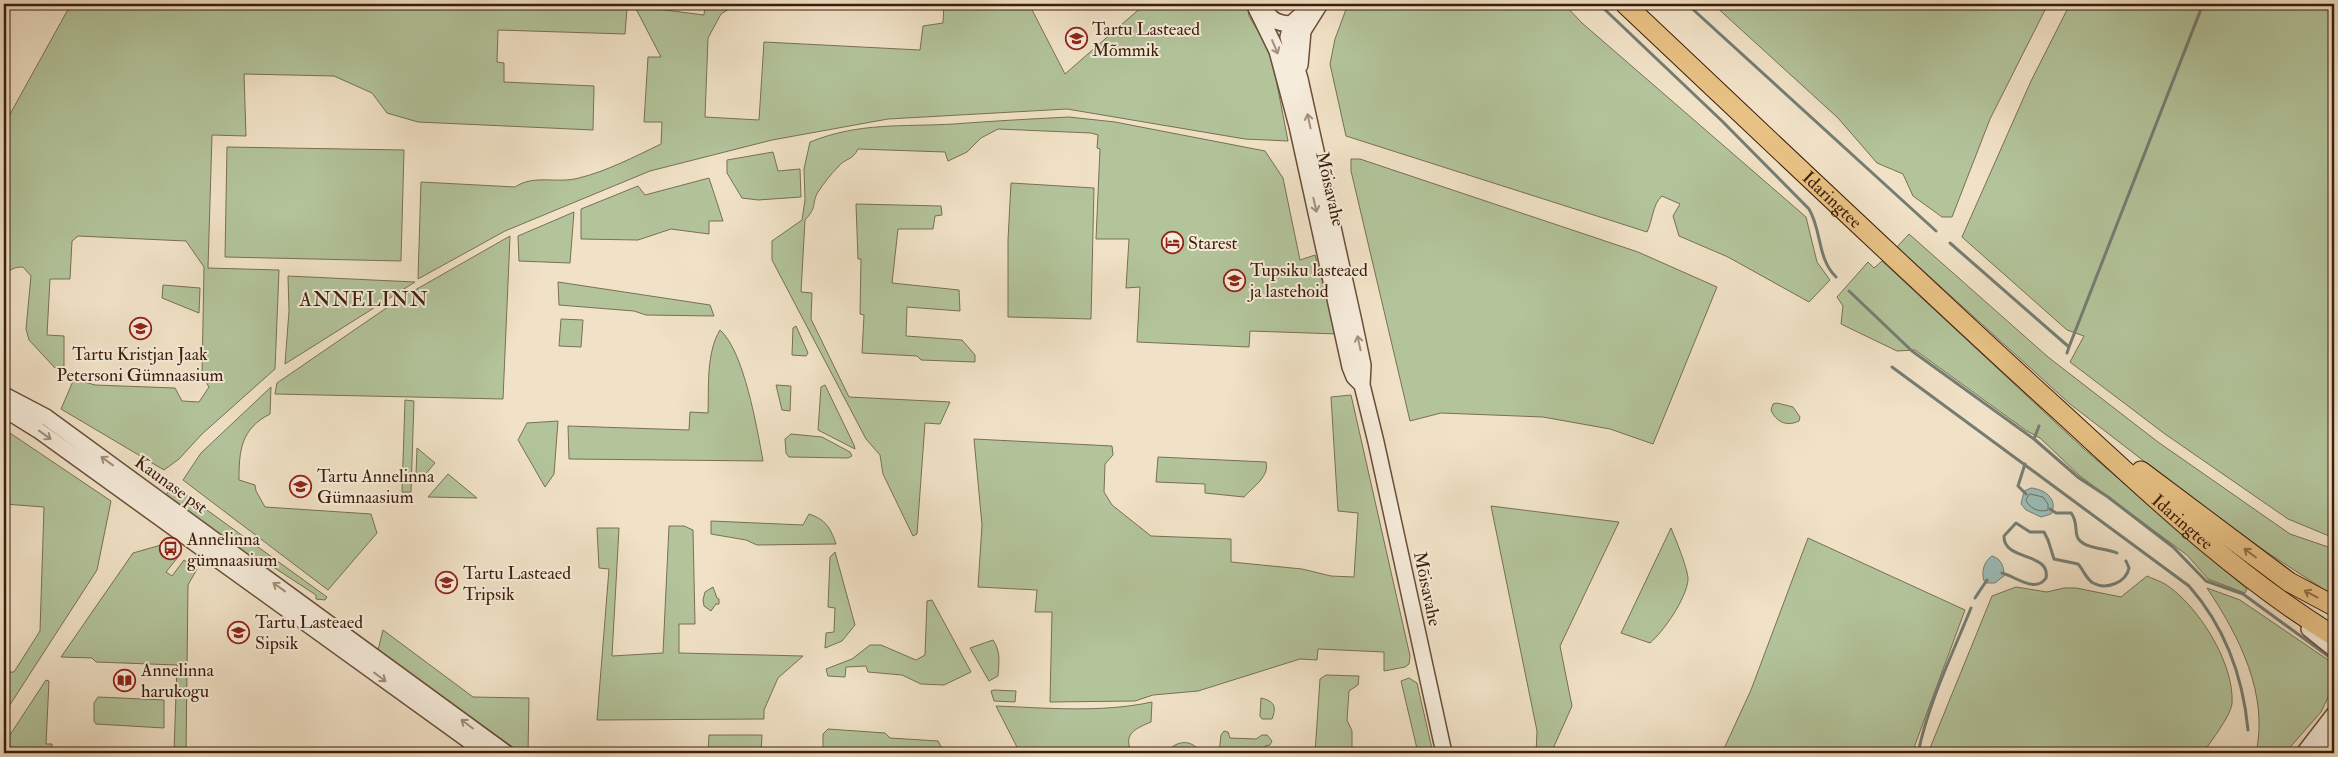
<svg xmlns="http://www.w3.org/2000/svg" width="2338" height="757" font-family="'IM FELL Double Pica',serif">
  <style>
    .green { fill: #b3c49b; stroke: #787052 }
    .water { fill: #9bbdb9; stroke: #757d73 }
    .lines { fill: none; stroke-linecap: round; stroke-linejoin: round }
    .shore { stroke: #6c6d61; stroke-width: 1 }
    .stream { stroke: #757d73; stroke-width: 3 }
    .minor-casing { stroke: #6a4e38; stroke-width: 18 }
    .major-casing { stroke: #3d1d09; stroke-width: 21 }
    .minor { stroke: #f6ecdb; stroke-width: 15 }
    .major { stroke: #e8c184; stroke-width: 19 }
    .oneway { stroke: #a38f7c }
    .oneway2 { stroke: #926f46 }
    .labels { text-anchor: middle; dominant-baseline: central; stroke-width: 4; stroke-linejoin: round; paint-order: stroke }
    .poi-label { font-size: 18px; fill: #3d1d09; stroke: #f6ecdb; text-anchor: start }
    .street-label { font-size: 18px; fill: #3d1d09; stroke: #f6ecdb }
    .quarter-label { font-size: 20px; letter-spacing: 1px; fill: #3d1d09; stroke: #f6ecdb }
  </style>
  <rect width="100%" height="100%" fill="#f1e2c7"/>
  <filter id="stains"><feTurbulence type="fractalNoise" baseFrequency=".004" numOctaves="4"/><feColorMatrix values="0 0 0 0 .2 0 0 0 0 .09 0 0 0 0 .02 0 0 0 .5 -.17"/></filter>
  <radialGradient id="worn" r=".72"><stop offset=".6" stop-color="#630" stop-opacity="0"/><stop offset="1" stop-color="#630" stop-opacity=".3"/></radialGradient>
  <path class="green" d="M71,4H525L576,6V4H657V9L704,15L705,4H737L721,14L708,38L705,117L759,120L764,42L920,50L923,26L943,23L944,4H1029L1065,74L1145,4H1247L1249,16L1271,53L1288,141L1245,139L1067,109L888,119L772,140L650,171L505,231L418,279L421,182L515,187C534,174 557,184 579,178C607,171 634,157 661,144L662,122H644L648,57H661L635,7L627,8L625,34L498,30L497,62L504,63V82L594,86L593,130L418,122L387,113L372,93L334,76L244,74L246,136L212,135L208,268L279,270L275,369L202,434L179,459L164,470L61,409L74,379L95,385L175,388L182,401L199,402L209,387L202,376L204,267L186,241L78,236L72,241L70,279H50L47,335L64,336V366L55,368L29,340L26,329L31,276L23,267C7,267 6,275 4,290V125Z
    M1348,4H1564L1582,23L1806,217L1817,262L1830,280L1809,302L1728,257L1679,236L1673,216L1680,204L1662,196C1652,205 1653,220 1647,232L1346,136L1330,64L1335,39Z
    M1713,4H2048L1990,119L1952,217H1942L1913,196L1903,174L1877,163L1838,118Z
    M2070,4H2334V538L2288,519L2165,434L2070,362L2084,336L2067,330L1962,237L2031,81Z
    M1069,117L1115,122L1265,151L1283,178L1300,260L1315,255L1338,334L1250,331L1249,347L1137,342L1140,287L1126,288L1129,239H1096L1100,149L1097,148L1098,135L1091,133L998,129L981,138L967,152L948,161L945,152L858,149C852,161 845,158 838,167C831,174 824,183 818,192C811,204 818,206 805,220L801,292L812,293L811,319L849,397L950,402L940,424L925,423L917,534L913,536L883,474L880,455L866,439L772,260V241L802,220L805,200L804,169L810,142C860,122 902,127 954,124C992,121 1030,119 1069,117Z
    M227,147L404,150L401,261L225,257Z
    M773,152L778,171L800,169L801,197L758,200L742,198L727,173V160Z
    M1351,159H1360L1638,252L1717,287L1653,444L1610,429L1543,417L1441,413L1410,421L1351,171Z
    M709,178L723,221H709V234L671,229L638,240L581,239V209L638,186L645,195Z
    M1011,183L1094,188L1091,319L1008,317V240Z
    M856,204L941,206L942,215L935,216L933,229H898L892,283L959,290L960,311L907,307L906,336L962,340L975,355V362L921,360L917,356L862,353L864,315L860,314L861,259H858Z
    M574,212L570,263L519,261L518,236Z
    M1909,234L2048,357L2158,442L2290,534L2334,549V596L2265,551L2193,499L2070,404L1897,247Z
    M510,236L503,399L275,394L277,383L401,298Z
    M1882,261L2084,449L2247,589L2245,593L2208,579L2187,555L2080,476L2040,438L2027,431L1915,350L1897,351L1841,324L1843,306L1837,297L1868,262L1874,268Z
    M288,276L415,282L285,364L289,311Z
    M558,282L710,305L714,316L646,315L634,311L559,305Z
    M163,285L200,288L199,313L162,298Z
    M561,319L583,320L581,347L559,346Z
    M796,326L808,353L806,356L792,355L793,328Z
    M720,330C744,351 757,428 763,461L569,459L568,426L689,430L690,412L708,413C709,387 706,353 720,330Z
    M776,385L791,386L790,411L782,410Z
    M825,385L854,445L855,449L818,430L821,387Z
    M271,387L270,414C241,429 239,450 239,480L255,485L256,491L265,507L371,514L377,533L328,590L183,480L201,453Z
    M1351,395L1410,656L1409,664L1405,667L1384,671V652L1318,649L1317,660L1300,659L1198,691L1153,695L1135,701L1050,702L1052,612H1035L1037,590L978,587L982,525L974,439L1112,446L1113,455L1105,464L1104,492L1112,505L1151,536L1231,539V562L1302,569L1331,576L1354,577L1358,513L1338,511L1331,397Z
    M405,400L414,401L411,492H402Z
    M1777,403L1793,407L1800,417L1799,421C1787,427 1776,422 1771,410L1773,404Z
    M558,421L554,474L545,487L518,440L527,423Z
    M4,429L111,501L97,570L4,714V672H14L40,631L44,507L4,504Z
    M791,434L822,437L850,452L852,456L848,458L789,457L786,453L785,439Z
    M417,448L435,463L422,478L416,474Z
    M1158,457L1266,462C1270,476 1253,487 1244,497L1205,493V484L1156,482Z
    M448,474L477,498L428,497Z
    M178,489L327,597L325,600L316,599V595L267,563L264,570L165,496L169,491Z
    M1491,506L1619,522L1560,646L1572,706L1551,753H1536L1537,731Z
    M809,514C826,520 830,527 836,544L757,545L746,540L711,534V521L803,525Z
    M669,526H684L693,530L695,624H679V653L803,656L778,678L764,710V719L597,720L609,569L599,568L597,528H619L612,656L663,653Z
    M1671,528C1675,537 1689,572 1688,580C1686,599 1664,631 1650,643L1621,633Z
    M1808,538L1965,610L1912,753H1722L1751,690Z
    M161,545L178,557L166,572L172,576L184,560L197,569L188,585L186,753H174L177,665L96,662L92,658L61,657L133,553Z
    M835,552L855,625L842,641L825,648L826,633L834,632L835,608L828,607L830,557Z
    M2147,576C2153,579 2160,581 2165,584C2198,605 2235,664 2232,704C2230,717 2211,741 2203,753H1928L1992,596L2016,587L2047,592L2064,588H2076L2121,597Z
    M713,587L717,598L719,599V604H716L711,611L704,606L703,600L705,592Z
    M2207,588L2240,600L2334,664V685L2321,712L2285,753H2256C2269,694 2239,636 2207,588Z
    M932,600L971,672L944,685L921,684L902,675L868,672L866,666L846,667L845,677L828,676L826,669L852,659L870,645H881L916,660L925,655L927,601Z
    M383,630L473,697L529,698L528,753H521L378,650Z
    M993,640C1001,652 999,662 998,676L989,681L970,648Z
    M1326,675L1359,676L1358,685L1349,691L1347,720L1352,731V750L1348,753H1315L1320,679Z
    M1409,678L1417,683L1433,753H1418L1401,681Z
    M46,680L49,681L46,744H52V753H4V744Z
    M994,690L1016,691L1015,702L994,701L991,691Z
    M98,697L164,700V728L96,724L94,721V703Z
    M1261,698C1274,701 1277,706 1272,719H1262L1260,716Z
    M1152,702L1151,722C1137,728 1123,733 1131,751L1170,749C1180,739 1194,741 1201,753H1020L996,706C1047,708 1101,713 1152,702Z
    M828,729L885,733L890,738L938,741L943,750L940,753H823V734Z
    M1224,731L1228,732L1230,738L1256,739L1262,735H1267L1272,741L1270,745L1265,746L1264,753H1219L1221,735Z
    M709,735H762L761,753H708Z"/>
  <path class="water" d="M2031,488C2044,489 2059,499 2051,514L2041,517L2026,510L2021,504L2024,491Z
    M1992,556C2002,559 2004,567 2004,576L1995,583H1986L1984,581C1981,572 1984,561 1992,556Z"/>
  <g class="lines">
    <path class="shore" d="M2030,494L2043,497L2048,504V510C2039,513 2029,508 2026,500Z"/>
    <path class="stream" d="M1599,4L1722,121L1809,209C1822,231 1817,258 1836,277
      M1687,4L1936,231
      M1950,243L2069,347L2067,353
      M1849,291L1912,351L2034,439L2079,478L2108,497L2173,547L2206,581L2243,594L2328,656
      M2069,347L2203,4
      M1892,367L2189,586C2225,627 2243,677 2248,730
      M2034,439L2039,426
      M2025,464L2018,486L2026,494
      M2050,509L2056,513H2071C2077,520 2075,528 2077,536C2081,549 2106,548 2117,553
      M2002,573C2015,576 2035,594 2046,578C2051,552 2003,561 2004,536L2016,523L2030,532H2044L2048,540L2054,559L2078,564C2083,569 2086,579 2093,583C2106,590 2126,583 2129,568L2126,561
      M1975,598L1987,580
      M1918,753C1928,704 1952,655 1971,608"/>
    <defs>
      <path id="minor" d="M1254,4L1277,51L1297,126L1350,367L1354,377L1362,385
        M1264,4C1267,21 1283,27 1299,22
        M1308,4L1304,12L1291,24L1288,37L1300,79L1354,322L1363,365L1362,385L1376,442L1444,753
        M1300,65L1303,31L1320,4
        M4,395L46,417L506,753
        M4,409L38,430L486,753
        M2309,629L2334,649
        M2304,753L2334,714
        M2314,753L2334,736"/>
      <g id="major">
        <path id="s1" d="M1625,4C1763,134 1900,265 2040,393C2134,478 2225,569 2334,636"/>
        <path d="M2141,471L2289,582L2334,606"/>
      </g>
    </defs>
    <use href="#minor" class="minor-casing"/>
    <use href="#major" class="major-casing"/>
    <use href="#minor" class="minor"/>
    <use href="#major" class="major"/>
  </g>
  <defs><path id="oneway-shaft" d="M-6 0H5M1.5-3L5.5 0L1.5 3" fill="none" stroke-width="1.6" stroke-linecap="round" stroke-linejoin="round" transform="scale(1.25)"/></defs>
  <g class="oneway">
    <use href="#oneway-shaft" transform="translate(1275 47) rotate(67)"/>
    <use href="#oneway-shaft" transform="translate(1309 121) rotate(-102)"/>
    <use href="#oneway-shaft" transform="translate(1315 205) rotate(77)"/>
    <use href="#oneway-shaft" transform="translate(1359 343) rotate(-102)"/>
    <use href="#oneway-shaft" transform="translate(45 435) rotate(36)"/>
    <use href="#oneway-shaft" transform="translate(107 461) rotate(-144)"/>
    <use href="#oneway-shaft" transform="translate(279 587) rotate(-144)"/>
    <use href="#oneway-shaft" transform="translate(380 677) rotate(37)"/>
    <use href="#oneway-shaft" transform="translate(467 724) rotate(-143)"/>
  </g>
  <g class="oneway2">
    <use href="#oneway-shaft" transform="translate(2250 553) rotate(-143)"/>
    <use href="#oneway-shaft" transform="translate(2311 594) rotate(-152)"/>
  </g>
  <defs>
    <symbol id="school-ring" viewBox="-11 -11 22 22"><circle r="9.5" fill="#f6ecdb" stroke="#8f2418" stroke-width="1.5"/><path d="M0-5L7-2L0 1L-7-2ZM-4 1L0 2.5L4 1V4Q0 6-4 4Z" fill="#8f2418"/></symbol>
    <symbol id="hotel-ring" viewBox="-11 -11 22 22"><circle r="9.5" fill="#f6ecdb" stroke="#8f2418" stroke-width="1.5"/><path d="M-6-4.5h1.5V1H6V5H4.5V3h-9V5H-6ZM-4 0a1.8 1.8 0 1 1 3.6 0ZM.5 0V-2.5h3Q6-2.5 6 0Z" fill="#8f2418"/></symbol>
    <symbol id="bus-ring" viewBox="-11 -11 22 22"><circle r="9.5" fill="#f6ecdb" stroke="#8f2418" stroke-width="1.5"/><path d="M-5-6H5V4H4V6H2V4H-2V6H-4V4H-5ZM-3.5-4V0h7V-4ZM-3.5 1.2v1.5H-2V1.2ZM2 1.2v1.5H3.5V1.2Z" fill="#8f2418"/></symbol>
    <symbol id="library-ring" viewBox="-11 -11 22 22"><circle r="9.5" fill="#f6ecdb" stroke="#8f2418" stroke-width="1.5"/><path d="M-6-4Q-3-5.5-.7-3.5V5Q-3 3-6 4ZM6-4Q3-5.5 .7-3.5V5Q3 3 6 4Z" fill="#8f2418"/></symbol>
  </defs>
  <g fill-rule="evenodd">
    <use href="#school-ring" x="1064" y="26" width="25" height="25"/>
    <use href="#hotel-ring" x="1160" y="230" width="25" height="25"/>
    <use href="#school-ring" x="1222" y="268" width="25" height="25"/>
    <use href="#school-ring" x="128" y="316" width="25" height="25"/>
    <use href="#school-ring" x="288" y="474" width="25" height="25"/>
    <use href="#bus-ring" x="158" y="536" width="25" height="25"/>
    <use href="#school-ring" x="434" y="570" width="25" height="25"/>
    <use href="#school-ring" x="226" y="620" width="25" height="25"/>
    <use href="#library-ring" x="112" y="668" width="25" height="25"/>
  </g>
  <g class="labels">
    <g class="poi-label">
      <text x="1092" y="29">Tartu Lasteaed<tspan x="1092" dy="21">Mõmmik</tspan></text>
      <text x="1188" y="243">Starest</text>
      <text x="1250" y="270">Tupsiku lasteaed<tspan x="1250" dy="21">ja lastehoid</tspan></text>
      <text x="140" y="354" text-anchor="middle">Tartu Kristjan Jaak<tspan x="140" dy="21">Petersoni Gümnaasium</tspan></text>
      <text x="317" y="476">Tartu Annelinna<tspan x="317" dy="21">Gümnaasium</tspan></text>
      <text x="187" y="539">Annelinna<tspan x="187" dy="21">gümnaasium</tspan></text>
      <text x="463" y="573">Tartu Lasteaed<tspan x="463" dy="21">Tripsik</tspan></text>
      <text x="255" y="622">Tartu Lasteaed<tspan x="255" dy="21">Sipsik</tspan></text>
      <text x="141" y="670">Annelinna<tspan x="141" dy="21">harukogu</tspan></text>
    </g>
    <g class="street-label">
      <text transform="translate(1330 189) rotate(77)">Mõisavahe</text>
      <text stroke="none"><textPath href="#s1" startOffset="285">Idaringtee</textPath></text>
      <text transform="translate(171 485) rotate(36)">Kaunase pst</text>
      <text stroke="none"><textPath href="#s1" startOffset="761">Idaringtee</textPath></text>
      <text transform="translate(1427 589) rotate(78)">Mõisavahe</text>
    </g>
    <g class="quarter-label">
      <text x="364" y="299">ANNELINN</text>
    </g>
  </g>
  <rect width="2338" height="757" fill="none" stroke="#f1e2c7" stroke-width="20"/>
  <rect x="5" y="5" width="2328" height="747" fill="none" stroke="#3d1d09" stroke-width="2.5"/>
  <rect x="10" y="10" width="2318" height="737" fill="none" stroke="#3d1d09"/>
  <rect width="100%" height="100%" filter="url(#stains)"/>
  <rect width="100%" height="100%" fill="url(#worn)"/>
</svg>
